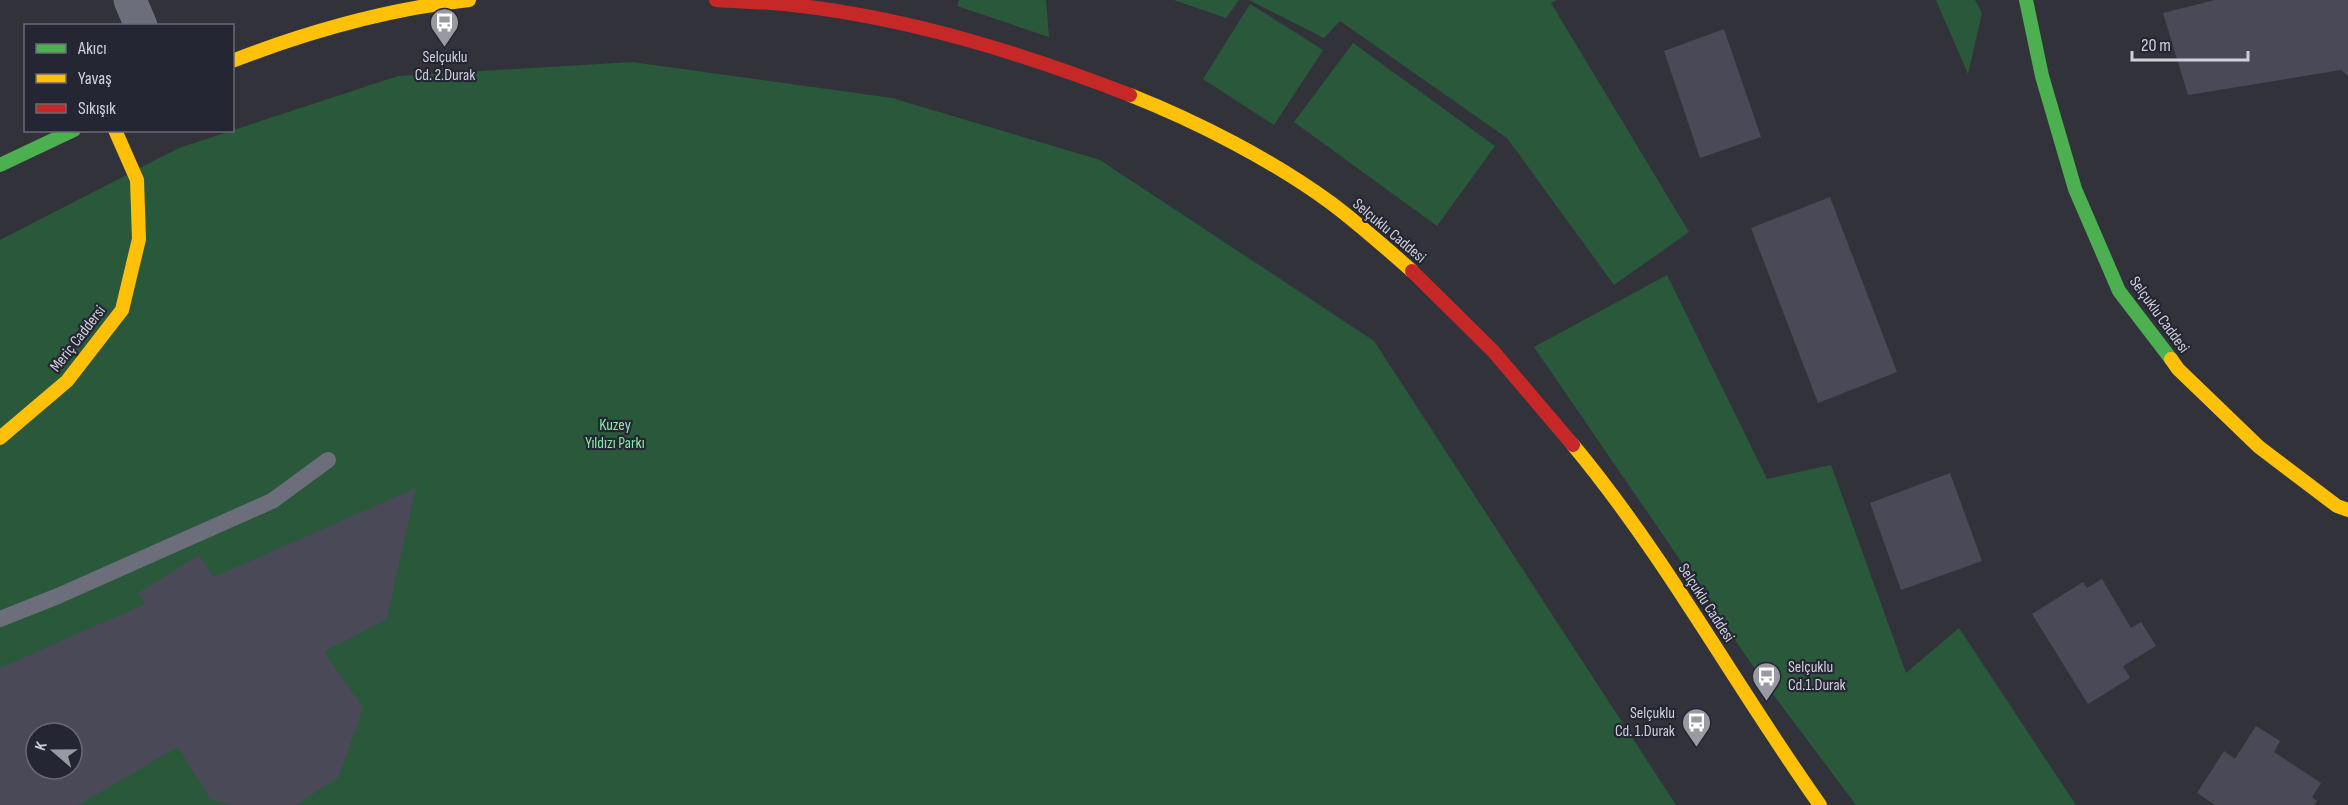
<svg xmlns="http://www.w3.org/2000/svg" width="2348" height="805" font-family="'Sofia Sans Condensed',sans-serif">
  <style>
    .green { fill: #2a583b; fill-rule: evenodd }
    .building { fill: #494958; fill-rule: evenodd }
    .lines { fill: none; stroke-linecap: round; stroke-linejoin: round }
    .lane { stroke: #6d6e7b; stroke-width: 16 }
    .street { stroke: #6d6e7b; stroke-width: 33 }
    .fast { stroke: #4caf50; stroke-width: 14 }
    .slow { stroke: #ffc107; stroke-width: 14 }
    .jam { stroke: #c62828; stroke-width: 14 }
    .labels { text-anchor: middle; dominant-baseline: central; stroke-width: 4.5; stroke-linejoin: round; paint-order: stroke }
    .poi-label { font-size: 16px; fill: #cfd0d9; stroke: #252633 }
    .street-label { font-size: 16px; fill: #cfd0d9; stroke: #252633 }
    .park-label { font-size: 16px; fill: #89e8a6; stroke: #252633 }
  </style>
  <rect width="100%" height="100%" fill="#32333a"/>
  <path class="green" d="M959,0H1046L1049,37L957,6Z
    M1174,0H1239L1226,18Z
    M1249,0H1557L1551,3L1689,232L1614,285L1507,138L1340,21L1324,38Z
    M1936,0H1975L1982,13L1968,74Z
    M1250,4L1323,50L1274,125L1203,79Z
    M1353,43L1495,146L1437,226L1294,122Z
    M632,62L892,98L1100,160L1374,341L1676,805H0V240L179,148L398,76ZM36,733H72V769H36Z
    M1667,275L1767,479L1831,465L1906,673L1959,628L2076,805H1856L1766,685L1534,347Z"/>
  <path class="building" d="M2215,0H2348V76L2341,70L2188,95L2163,13Z
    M1724,29L1761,137L1700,158L1664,51Z
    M1830,197L1897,372L1818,403L1751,228Z
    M1950,473L1982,561L1901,590L1870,503Z
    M416,488L387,619L324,652L363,708L339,777L296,805H231L210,799L178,747L78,805H0V668L145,604L138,593L199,555L214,577ZM36,733H72V769H36Z
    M2102,579L2131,628L2141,622L2156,646L2123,666L2130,678L2088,704L2032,614L2083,582L2087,588Z
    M2256,726L2280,741L2274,752L2321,783L2312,797L2317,801L2314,805H2215L2197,793L2224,751L2235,759Z"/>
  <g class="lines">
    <path class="lane" d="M0,619L58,596L272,501L328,460"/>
    <path class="street" d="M130,0L141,26"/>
    <path class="fast" d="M2026,0L2042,76L2075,189L2119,291L2171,359
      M0,165L74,130"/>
    <path class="slow" d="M232,61C309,31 387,9 469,0
      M1130,95C1198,122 1272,160 1331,203C1359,224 1386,248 1412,271
      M2171,359L2178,369L2259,447L2337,506L2348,510
      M0,438L67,381L122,310L139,239L137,180L115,130
      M1573,445C1666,557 1736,687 1820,805"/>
    <path class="jam" d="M716,0C742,2 768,2 793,5C909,18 1022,53 1130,95
      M1412,271L1493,351L1573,445"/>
  </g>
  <defs>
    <symbol id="bus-pin" viewBox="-11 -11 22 30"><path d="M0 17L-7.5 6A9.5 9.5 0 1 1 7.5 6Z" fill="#9899a1" stroke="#252633"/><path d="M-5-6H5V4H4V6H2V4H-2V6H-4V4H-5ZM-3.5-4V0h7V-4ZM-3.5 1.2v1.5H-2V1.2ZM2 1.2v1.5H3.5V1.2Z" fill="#fff"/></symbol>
  </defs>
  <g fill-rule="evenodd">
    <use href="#bus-pin" x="428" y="6" width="33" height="45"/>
    <use href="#bus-pin" x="1750" y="660" width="33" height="45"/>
    <use href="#bus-pin" x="1680" y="706" width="33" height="45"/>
  </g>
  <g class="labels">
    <g class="poi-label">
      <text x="445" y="57">Selçuklu<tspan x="445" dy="18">Cd. 2.Durak</tspan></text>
      <text x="1788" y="667" text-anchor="start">Selçuklu<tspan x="1788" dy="18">Cd.1.Durak</tspan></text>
      <text x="1675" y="713" text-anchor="end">Selçuklu<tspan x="1675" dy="18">Cd. 1.Durak</tspan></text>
    </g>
    <g class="street-label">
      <text transform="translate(1389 231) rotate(40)">Selçuklu Caddesi</text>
      <text transform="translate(2159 315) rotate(54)">Selçuklu Caddesi</text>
      <text transform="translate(78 339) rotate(-52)">Meriç Caddersi</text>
      <text transform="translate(1706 603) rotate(57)">Selçuklu Caddesi</text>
    </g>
    <g class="park-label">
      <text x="615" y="425">Kuzey<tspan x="615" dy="18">Yıldızı Parkı</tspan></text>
    </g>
  </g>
  <rect x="24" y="24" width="210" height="108" fill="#252633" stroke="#696a75" stroke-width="1.5"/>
  <rect x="36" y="44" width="30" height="9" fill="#4caf50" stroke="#696a75" stroke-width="1.5"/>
  <text x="78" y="54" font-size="18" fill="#cfd0d9">Akıcı</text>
  <rect x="36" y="74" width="30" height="9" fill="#ffc107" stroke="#696a75" stroke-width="1.5"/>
  <text x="78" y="84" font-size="18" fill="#cfd0d9">Yavaş</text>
  <rect x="36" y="104" width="30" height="9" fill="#c62828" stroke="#696a75" stroke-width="1.5"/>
  <text x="78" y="114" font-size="18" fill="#cfd0d9">Sıkışık</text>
  <g transform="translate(54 751) rotate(290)"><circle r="28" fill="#252633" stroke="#696a75" stroke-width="1.5"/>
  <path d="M0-4.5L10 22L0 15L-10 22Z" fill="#9899a1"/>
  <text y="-9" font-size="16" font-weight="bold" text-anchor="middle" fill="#cfd0d9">K</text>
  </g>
  <path d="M2132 51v9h116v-9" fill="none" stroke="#cfd0d9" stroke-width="3"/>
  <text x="2141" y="51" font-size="18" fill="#cfd0d9" stroke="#252633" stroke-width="4.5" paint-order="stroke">20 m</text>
</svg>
